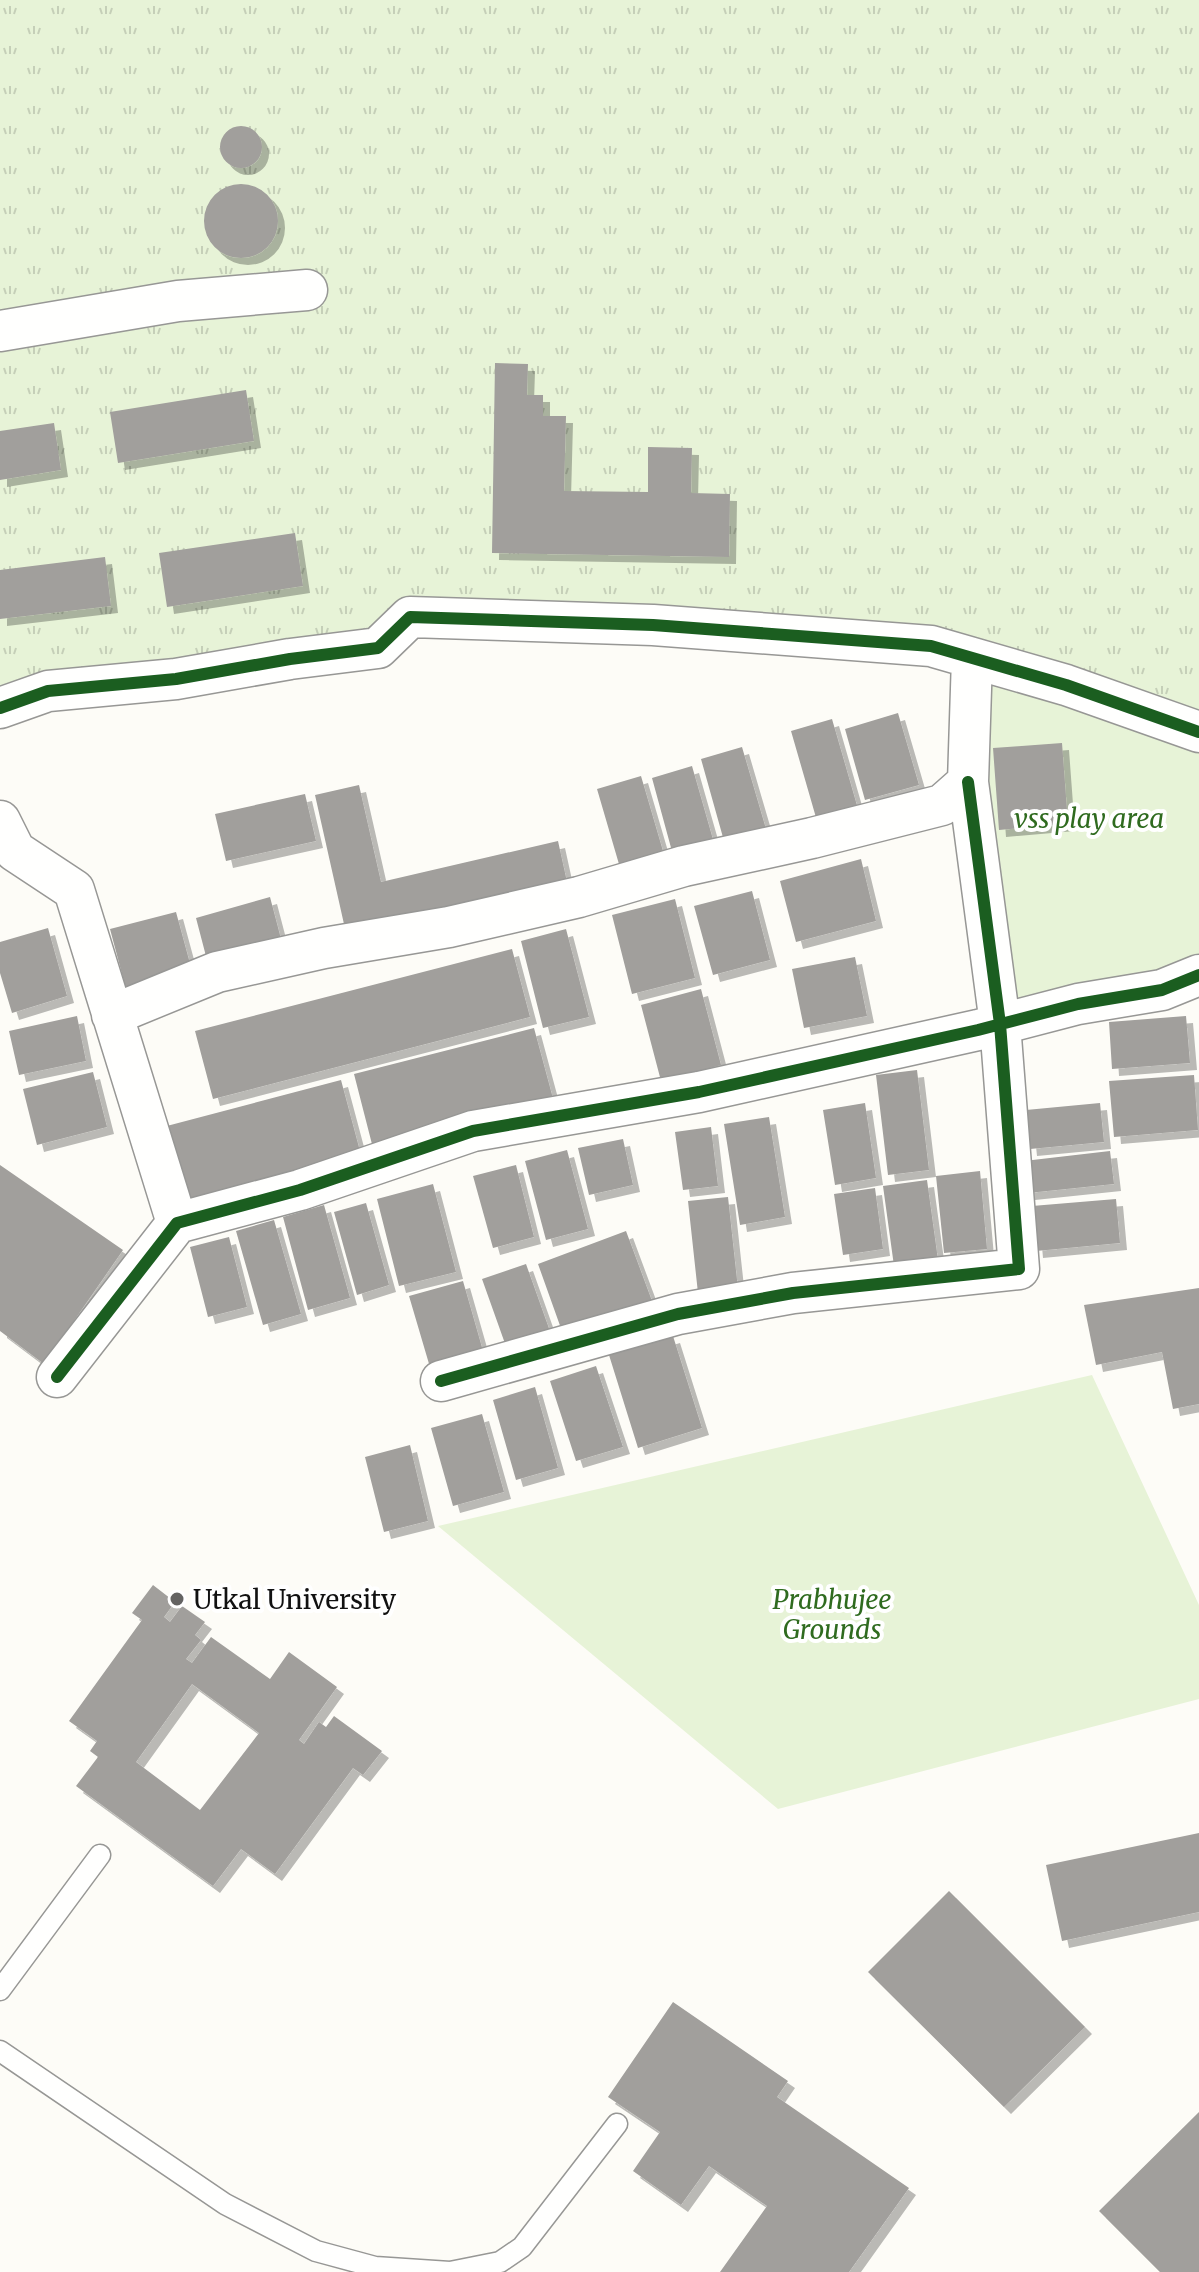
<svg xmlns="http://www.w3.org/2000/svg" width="1199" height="2272" font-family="Merriweather,serif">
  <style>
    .grass { fill: url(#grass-tufts) }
    .park { fill: #e7f3d7 }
    .building { fill: #a19f9c; fill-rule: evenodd; filter: url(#shadow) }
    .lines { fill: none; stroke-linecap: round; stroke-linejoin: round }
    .lane-casing { stroke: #979795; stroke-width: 23 }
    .street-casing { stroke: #979795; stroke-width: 43 }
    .lane { stroke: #fffffe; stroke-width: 20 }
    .street { stroke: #fffffe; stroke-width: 40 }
    .cycleway-casing { stroke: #fff; stroke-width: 17 }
    .cycleway { stroke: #1b5e20; stroke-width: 12 }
    .poi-dot { fill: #646362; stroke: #fff; stroke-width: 3 }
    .labels { text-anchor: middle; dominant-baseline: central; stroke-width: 8; stroke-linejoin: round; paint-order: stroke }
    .park-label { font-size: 26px; font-style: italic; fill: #2f6b1f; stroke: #fff }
    .poi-label { font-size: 26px; fill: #111; stroke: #fff; text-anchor: start }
  </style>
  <defs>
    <pattern id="grass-tufts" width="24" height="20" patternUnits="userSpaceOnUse" patternTransform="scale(2)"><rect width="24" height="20" fill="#e7f3d7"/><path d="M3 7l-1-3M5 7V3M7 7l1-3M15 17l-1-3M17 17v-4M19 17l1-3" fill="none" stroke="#c5cfb8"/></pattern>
    <filter id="shadow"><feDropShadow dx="7" dy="7" stdDeviation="0" flood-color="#0004"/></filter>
  </defs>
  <rect width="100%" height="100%" fill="#fdfcf7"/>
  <path class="grass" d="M0,0H1199V726L1024,664L681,619L375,639L0,705Z"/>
  <path class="park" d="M974,661L1199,739V969L1004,1018Z
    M1092,1375L1199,1605V1699L778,1809L438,1526Z"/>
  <path class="building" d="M220 147a21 21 0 1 1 42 0a21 21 0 1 1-42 0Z
    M204 221a37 37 0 1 1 74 0a37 37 0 1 1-74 0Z
    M495,363L528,364L527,395H543V416H566L564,491L648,492V447L692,448L691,493L730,494L729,557L492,553Z
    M246,390L254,441L118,463L110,412Z
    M54,423L61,470L0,480V431Z
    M295,533L303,586L167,607L159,553Z
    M105,557L111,606L0,619V570Z
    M898,713L919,785L865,800L845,729Z
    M832,719L858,809L817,821L791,731Z
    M1062,743L1068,824L999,830L993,748Z
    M742,747L766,829L724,841L701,759Z
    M692,766L714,843L673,855L652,778Z
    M641,776L665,858L621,871L597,789Z
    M359,785L381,882L558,841L567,882L346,933L315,795Z
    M305,794L316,841L226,861L215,814Z
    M861,859L876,921L796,942L780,881Z
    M752,891L770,960L713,975L694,906Z
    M270,897L281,939L207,960L196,918Z
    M675,899L695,978L632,994L612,915Z
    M176,912L192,971L126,989L110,929Z
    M48,928L67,996L12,1013L0,973V942Z
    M566,929L589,1017L543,1028L521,941Z
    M512,949L530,1017L213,1099L195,1031Z
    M855,957L867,1016L804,1028L792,969Z
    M701,989L721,1065L661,1081L641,1005Z
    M77,1016L86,1061L19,1075L9,1031Z
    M1186,1016L1190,1063L1112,1069L1109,1022Z
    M534,1028L555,1106L374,1152L354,1074Z
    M917,1070L929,1170L888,1175L876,1075Z
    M93,1072L107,1127L37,1145L23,1089Z
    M1194,1075L1198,1130L1114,1137L1109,1081Z
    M341,1080L361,1155L182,1201L163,1127Z
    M865,1103L876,1178L835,1185L823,1110Z
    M1100,1103L1104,1142L1030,1149L1026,1110Z
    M769,1117L785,1217L740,1225L724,1124Z
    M711,1127L718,1186L683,1190L675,1132Z
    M623,1139L633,1185L589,1195L578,1148Z
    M567,1150L588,1229L546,1240L525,1161Z
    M1110,1151L1114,1184L1028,1193L1024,1161Z
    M0,1165L123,1250L44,1364L0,1331Z
    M516,1165L534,1237L493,1248L473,1176Z
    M980,1171L987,1249L944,1253L936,1176Z
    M927,1180L938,1260L894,1266L883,1186Z
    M433,1184L456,1272L399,1286L377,1199Z
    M875,1188L883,1249L843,1255L834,1194Z
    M728,1197L738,1289L698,1293L688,1201Z
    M1116,1199L1120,1243L1036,1251L1032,1206Z
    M366,1203L389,1285L357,1295L334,1212Z
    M324,1205L350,1298L308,1310L283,1217Z
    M274,1220L301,1314L263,1325L236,1231Z
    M626,1231L652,1301L563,1334L538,1264Z
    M229,1237L247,1307L208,1317L190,1247Z
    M526,1264L552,1337L508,1352L482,1279Z
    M463,1281L485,1358L432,1374L409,1296Z
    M1199,1288V1404L1173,1409L1162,1352L1096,1365L1084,1305Z
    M673,1336L702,1428L638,1448L609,1355Z
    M596,1366L623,1447L576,1461L550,1381Z
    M535,1387L558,1468L516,1480L493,1400Z
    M482,1414L504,1492L453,1506L431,1428Z
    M410,1445L428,1521L384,1532L365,1457Z
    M153,1585L175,1602L164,1617L170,1622L182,1606L205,1622L195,1635L201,1640L186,1659L192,1663L211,1637L270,1679L289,1652L337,1687L299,1740L304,1744L319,1722L326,1727L334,1716L382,1751L363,1775L353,1768L275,1874L241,1849L213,1886L76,1786L98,1757L90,1751L97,1741L69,1721L142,1620L132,1613ZM192,1684L259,1733L200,1810L136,1762Z
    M1199,1833V1912L1062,1941L1046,1865Z
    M949,1891L1085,2027L1004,2107L868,1972Z
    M673,2002L788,2081L777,2097L909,2188L849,2272H720L767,2206L709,2166L681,2205L633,2171L660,2132L608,2097Z
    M1199,2112V2272H1160L1099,2211Z"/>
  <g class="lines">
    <defs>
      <path id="lane" d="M0,1990L100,1855
        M0,2051L225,2204L316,2251L375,2267L450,2272L500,2262L522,2247L617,2124"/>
      <path id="street" d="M0,331L178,301L307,290
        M0,708L48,691L176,679L290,659L378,648L410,617L653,625L931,646L1066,685L1199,732
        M0,821L15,851L74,890L177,1223
        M112,1015L217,972L324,948L449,927L579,897L684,866L812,838L942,805L968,782L972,658
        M57,1377L177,1223L300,1190L473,1131L699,1092L978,1030L1078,1004L1162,990L1199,975
        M441,1381L678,1314L793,1293L1019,1269L1000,1024L968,782"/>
    </defs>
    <use href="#lane" class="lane-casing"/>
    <use href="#street" class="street-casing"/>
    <use href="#lane" class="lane"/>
    <use href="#street" class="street"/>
    <defs>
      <path id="cycleway" d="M0,708L48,691L176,679L290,659L378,648L410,617L653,625L931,646L1066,685L1199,732
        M57,1377L177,1223L300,1190L473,1131L699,1092L978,1030L1078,1004L1162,990L1199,975
        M441,1381L678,1314L793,1293L1019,1269L1000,1024L968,782"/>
    </defs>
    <use href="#cycleway" class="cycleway-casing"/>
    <use href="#cycleway" class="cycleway"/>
  </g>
  <circle class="poi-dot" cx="177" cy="1599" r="8"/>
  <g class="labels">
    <g class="park-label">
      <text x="1089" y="818">vss play area</text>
      <text x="832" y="1599">Prabhujee<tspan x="832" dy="30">Grounds</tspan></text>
    </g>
    <g class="poi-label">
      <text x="193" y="1599">Utkal University</text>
    </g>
  </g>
</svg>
